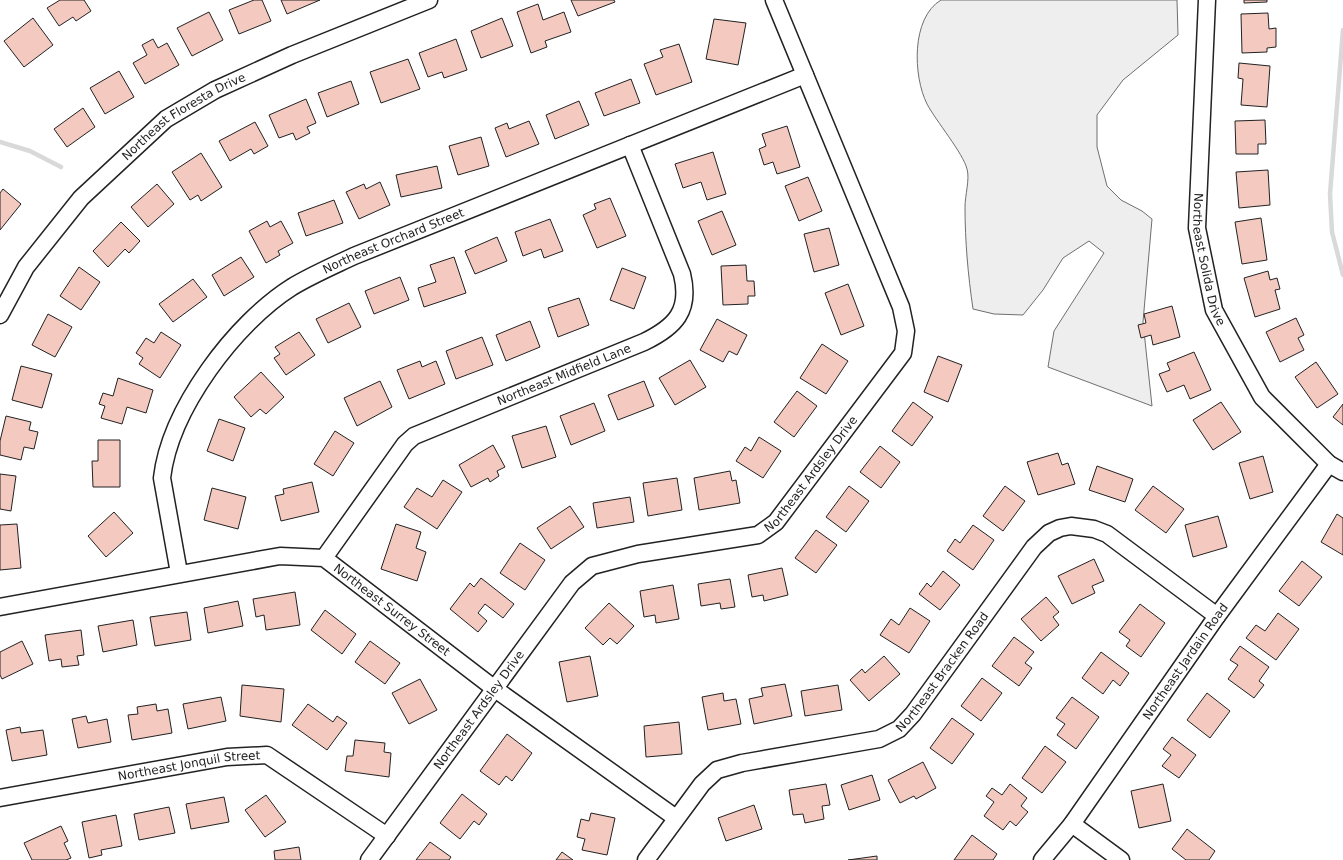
<svg xmlns="http://www.w3.org/2000/svg" width="1343" height="860" font-family="'DejaVu Sans',sans-serif">
  <style>
    .green { fill: #eee; stroke: #6f6f6f }
    .lines { fill: none; stroke-linecap: round; stroke-linejoin: round }
    .stream { stroke: #d9d9d9; stroke-width: 4.5 }
    .building { fill: #f3c9c0; stroke: #222 }
    .minor-casing { stroke: #222; stroke-width: 19 }
    .minor { stroke: #fff; stroke-width: 16 }
    .labels { text-anchor: middle; dominant-baseline: central; stroke-width: 4; stroke-linejoin: round; paint-order: stroke }
    .street-label { font-size: 12px; fill: #222; stroke: #fff }
  </style>
  <rect width="100%" height="100%" fill="#fff"/>
  <path class="green" d="M941,0H1177L1178,35L1123,80L1097,115V147L1107,186L1121,200L1142,211L1152,219L1143,322L1152,406L1048,367L1054,331L1104,253L1089,241L1063,258L1043,290L1023,315L994,314L973,309C968,275 965,241 965,207C965,195 970,179 967,169C963,153 936,121 927,104C913,76 911,18 941,0Z"/>
  <g class="lines">
    <path class="stream" d="M1343,30L1330,194L1332,232L1343,275
      M0,142L30,151L61,167"/>
  </g>
  <path class="building" d="M60,0H84L91,11L76,21L73,17L59,26L47,8Z
    M254,0H262L271,21L239,34L229,10Z
    M281,0H320L287,14Z
    M571,0H614L615,2L578,16Z
    M1244,0H1267V2L1244,3Z
    M538,4L543,20L564,12L571,32L545,41L547,47L531,53L517,12Z
    M209,12L223,40L192,56L177,28Z
    M1268,13L1269,29L1276,28V47L1267,48V52L1242,53L1241,14Z
    M33,18L53,45L24,67L4,41Z
    M502,18L513,46L481,58L471,31Z
    M714,19L746,23L738,65L706,59Z
    M153,39L158,48L167,43L179,65L145,84L133,63L147,55L142,45Z
    M456,39L467,70L444,78L442,72L428,77L419,53Z
    M679,44L692,82L656,95L644,64L663,57L660,50Z
    M408,59L420,89L381,103L370,72Z
    M1239,63L1270,66L1267,107L1241,105L1243,79L1238,78Z
    M119,71L134,97L105,114L90,88Z
    M631,79L640,103L604,116L595,93Z
    M351,81L359,104L327,117L318,93Z
    M306,99L316,123L307,127L310,133L296,140L293,133L279,138L269,115Z
    M579,101L589,125L555,139L546,115Z
    M83,108L95,127L67,147L54,129Z
    M1265,120L1266,144H1258V154H1236L1235,121Z
    M529,121L539,144L506,157L495,128L507,123L509,129Z
    M255,122L268,146L254,154L251,149L230,161L219,141Z
    M787,126L800,167L777,174L773,162L764,165L759,149L766,146L762,134Z
    M481,137L489,166L458,175L449,146Z
    M713,152L726,194L707,200L701,182L683,188L675,164Z
    M201,153L222,187L201,201L198,195L190,200L172,172Z
    M437,166L442,188L401,197L396,175Z
    M1268,170L1270,205L1239,208L1236,172Z
    M808,177L822,211L799,221L785,186Z
    M380,182L390,205L359,219L346,192L364,184L366,189Z
    M157,184L174,204L148,227L131,207Z
    M3,189L21,204L0,230V193Z
    M610,198L626,236L597,248L583,215L596,209L594,204Z
    M334,200L343,223L306,236L298,213Z
    M722,211L736,245L712,255L698,221Z
    M1261,218L1267,260L1242,264L1235,222Z
    M550,219L563,251L544,258L541,249L523,256L515,232Z
    M267,221L270,227L281,221L293,243L278,251L280,255L266,263L249,231Z
    M121,222L140,241L129,253L125,249L108,267L93,251Z
    M829,228L839,265L814,272L804,234Z
    M497,237L507,261L475,274L465,251Z
    M241,257L254,277L224,296L212,275Z
    M454,257L466,293L424,307L418,288L436,282L430,265Z
    M746,265L747,281H754L755,296H748V304L723,305L721,266Z
    M79,267L100,282L81,310L60,296Z
    M622,268L646,277L634,309L610,300Z
    M1268,271L1270,280L1277,278L1280,289L1275,290L1280,309L1255,317L1244,278Z
    M400,277L409,300L374,314L365,291Z
    M193,279L207,297L173,322L159,304Z
    M848,284L864,326L841,335L825,293Z
    M579,298L589,325L558,337L548,308Z
    M349,303L361,327L328,343L316,319Z
    M1172,306L1180,337L1153,345L1151,335L1141,338L1138,325L1146,323L1144,314Z
    M48,314L72,327L55,357L32,345Z
    M1296,318L1304,335L1298,338L1304,350L1280,362L1266,332Z
    M717,319L747,335L737,355L729,351L723,362L700,350Z
    M530,321L540,347L506,361L496,335Z
    M161,332L181,345L160,378L139,364L143,358L136,353L146,338L154,343Z
    M299,332L315,355L286,375L274,358L280,354L275,347Z
    M482,337L493,365L456,379L446,351Z
    M822,344L848,361L826,394L800,378Z
    M1194,352L1211,390L1190,399L1184,385L1167,392L1159,374L1170,370L1167,363Z
    M938,356L962,365L948,402L924,392Z
    M690,360L706,387L675,405L659,378Z
    M420,361L422,367L436,361L445,384L409,399L397,370Z
    M1316,362L1338,394L1317,408L1295,377Z
    M21,366L52,374L42,408L12,400Z
    M261,372L284,397L266,414L260,409L251,417L234,397Z
    M118,378L153,390L146,413L127,407L122,424L101,418L105,406L99,404L103,393L113,396Z
    M380,381L392,407L357,426L344,398Z
    M644,381L654,406L618,420L608,395Z
    M797,391L817,406L794,437L774,422Z
    M913,402L933,417L912,446L892,431Z
    M1221,402L1241,432L1213,450L1193,420Z
    M594,403L605,431L571,445L560,416Z
    M1343,404V425L1333,417Z
    M6,416L31,422L29,430L38,432L34,449L24,447L21,460L0,455V441Z
    M219,419L245,428L233,461L207,451Z
    M546,426L556,457L522,468L512,436Z
    M335,431L354,443L333,476L314,464Z
    M759,437L781,451L763,478L736,461L745,447L751,451Z
    M98,440H120V487H93L92,461H98Z
    M493,445L505,467L497,471L499,476L490,482L488,478L471,487L459,465Z
    M880,446L900,462L881,488L860,472Z
    M1058,453L1062,465L1068,463L1075,484L1038,495L1027,462Z
    M1263,456L1273,492L1250,499L1239,463Z
    M1097,466L1133,479L1125,502L1089,490Z
    M730,471L732,481L736,480L740,503L699,510L694,478Z
    M0,474L16,476L11,511L0,509Z
    M677,478L682,510L648,516L643,483Z
    M443,480L462,492L437,529L404,507L417,488L432,497Z
    M312,482L319,512L281,521L275,496L284,494L283,489Z
    M849,486L869,501L846,532L826,517Z
    M1005,486L1025,501L1003,531L983,516Z
    M1153,486L1184,509L1166,533L1135,510Z
    M212,488L246,497L238,529L204,520Z
    M630,497L634,522L597,528L593,503Z
    M570,506L584,527L551,549L537,528Z
    M114,512L133,533L106,557L88,536Z
    M1337,514L1343,518V555L1321,542Z
    M1218,516L1227,547L1193,557L1185,525Z
    M17,524L21,568L0,570V525Z
    M396,524L421,532L416,548L426,552L417,581L381,569Z
    M973,525L994,540L973,570L947,551L955,539L960,543Z
    M816,530L837,545L816,573L795,558Z
    M520,543L545,560L525,590L500,573Z
    M1094,559L1104,581L1092,586L1095,593L1072,604L1058,576Z
    M1302,561L1322,577L1299,606L1279,591Z
    M782,568L788,595L764,601L763,595L752,597L748,575Z
    M943,571L960,585L940,610L919,594L927,583L931,587Z
    M481,578L514,604L503,618L485,604L478,613L487,621L478,632L450,609L470,583L474,587Z
    M730,579L735,607L721,609L720,603L701,606L698,584Z
    M673,585L679,619L656,623L655,615L644,617L640,591Z
    M295,592L300,625L266,630L264,615L256,617L253,599Z
    M1046,597L1059,612L1053,617L1059,625L1041,641L1021,619Z
    M238,601L243,626L208,633L204,608Z
    M609,603L634,626L617,644L610,638L603,645L585,628Z
    M1140,604L1165,623L1141,657L1126,646L1130,640L1119,632Z
    M910,608L930,621L909,653L880,635L891,619L899,625Z
    M325,610L356,634L342,654L311,630Z
    M187,612L191,640L155,646L150,617Z
    M1278,613L1299,629L1276,660L1246,638L1256,625L1265,631Z
    M133,620L137,645L103,652L98,626Z
    M81,630L84,655L77,656L79,665L62,667L61,659L49,661L45,635Z
    M1014,637L1034,652L1025,663L1032,668L1019,686L992,666Z
    M22,641L33,664L2,679L0,675V652Z
    M370,641L400,663L385,684L355,662Z
    M1240,646L1269,667L1259,681L1264,685L1254,698L1228,679L1238,665L1230,660Z
    M1101,652L1129,673L1120,686L1113,680L1103,694L1082,678Z
    M590,656L598,696L567,702L559,662Z
    M884,656L900,674L869,701L850,680L862,669L865,673Z
    M982,678L1002,693L981,721L961,706Z
    M420,679L437,710L409,724L392,693Z
    M785,684L792,716L754,724L749,699L763,696L761,688Z
    M242,685L284,689L281,722L240,716Z
    M838,685L842,710L805,716L801,691Z
    M723,693L724,701L736,699L741,724L708,730L702,697Z
    M1207,693L1230,711L1210,738L1187,720Z
    M221,697L226,721L188,729L183,704Z
    M1072,697L1099,717L1076,749L1057,735L1065,724L1056,718Z
    M156,704L157,711L168,709L172,733L132,740L128,715L138,714L137,707Z
    M308,704L333,722L337,716L347,723L327,750L292,725Z
    M86,716L88,723L107,719L111,742L78,748L72,719Z
    M952,718L974,734L952,764L930,748Z
    M679,722L682,754L646,757L644,726Z
    M20,727L21,733L43,730L47,755L12,761L6,730Z
    M507,734L532,753L512,781L506,776L499,785L480,771Z
    M1172,737L1196,755L1179,778L1162,766L1171,755L1163,749Z
    M355,740L385,743L384,752L391,753L389,777L345,771L347,756H353Z
    M1045,746L1066,762L1042,793L1022,778Z
    M923,762L936,788L916,799L914,796L900,803L888,780Z
    M872,775L880,800L849,810L841,785Z
    M826,784L830,805L822,806L824,819L805,823L803,814L793,815L789,790Z
    M1010,784L1027,798L1021,806L1028,812L1016,826L1010,821L1003,830L984,816L994,802L986,796L992,788L1002,795Z
    M1163,784L1171,821L1139,828L1131,791Z
    M462,794L487,814L479,825L474,821L460,839L440,823Z
    M266,795L286,822L265,837L245,810Z
    M224,797L229,822L191,829L186,804Z
    M754,805L762,829L726,841L718,818Z
    M169,807L175,833L139,840L134,814Z
    M591,813L615,818L607,855L582,850L585,839L577,837L581,819L589,821Z
    M116,815L122,846L101,850L102,855L89,858L82,822Z
    M61,826L68,841L64,843L71,858L66,860H32L24,843Z
    M1187,829L1215,851L1209,860H1186L1172,849Z
    M972,835L997,854L993,860H954Z
    M430,842L451,857L449,860H416Z
    M299,847L301,860H275L274,851Z
    M562,852L573,860H556Z
    M877,856V860H848Z"/>
  <g class="lines">
    <defs>
      <g id="minor">
        <path id="s1" d="M1207,0L1197,228L1214,310L1262,397L1329,464L1343,472"/>
        <path id="s2" d="M0,315L26,267L81,198L166,119L215,90L292,55L429,0"/>
        <path id="s3" d="M324,558L405,444L414,436L644,342C675,327 691,311 682,274L630,145"/>
        <path id="s4" d="M179,573L162,478C170,409 235,323 292,287C312,275 333,266 354,256L805,75"/>
        <path id="s5" d="M0,607L280,556L324,558L495,689L676,818"/>
        <path id="s6" d="M0,798L227,757L267,755L387,836"/>
        <path d="M1072,824L1121,860"/>
        <path id="s7" d="M369,860L572,583L592,566L638,554L758,535L776,522L903,353L906,331L901,307L774,0"/>
        <path id="s8" d="M646,860L702,784L717,770L742,763L879,739L899,729L913,714L1034,547L1049,533L1060,528L1071,526L1094,529L1107,534L1217,616"/>
        <path id="s9" d="M1042,860L1072,824L1217,616L1329,464"/>
      </g>
    </defs>
    <use href="#minor" class="minor-casing"/>
    <use href="#minor" class="minor"/>
  </g>
  <g class="labels">
    <g class="street-label">
      <text stroke="none"><textPath href="#s2" startOffset="275">Northeast Floresta Drive</textPath></text>
      <text stroke="none"><textPath href="#s4" startOffset="445">Northeast Orchard Street</textPath></text>
      <text stroke="none"><textPath href="#s1" startOffset="261">Northeast Solida Drive</textPath></text>
      <text stroke="none"><textPath href="#s3" startOffset="314">Northeast Midfield Lane</textPath></text>
      <text stroke="none"><textPath href="#s7" startOffset="620">Northeast Ardsley Drive</textPath></text>
      <text stroke="none"><textPath href="#s5" startOffset="414">Northeast Surrey Street</textPath></text>
      <text stroke="none"><textPath href="#s9" startOffset="245">Northeast Jardain Road</textPath></text>
      <text stroke="none"><textPath href="#s8" startOffset="374">Northeast Bracken Road</textPath></text>
      <text stroke="none"><textPath href="#s7" startOffset="186">Northeast Ardsley Drive</textPath></text>
      <text stroke="none"><textPath href="#s6" startOffset="192">Northeast Jonquil Street</textPath></text>
    </g>
  </g>
</svg>
